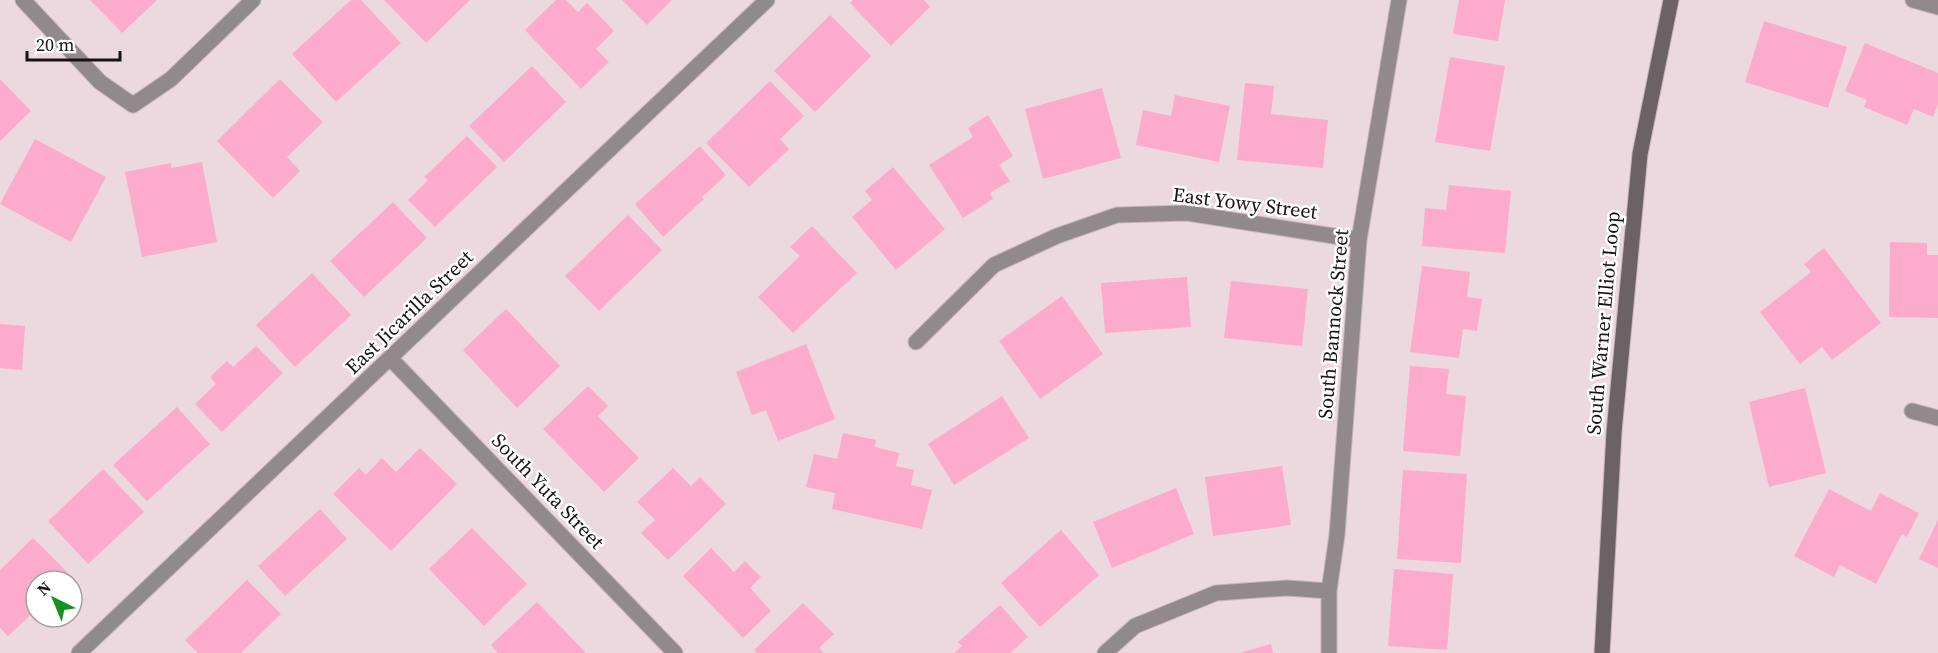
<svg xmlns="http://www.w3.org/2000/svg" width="1938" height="653" font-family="'Source Serif 4',serif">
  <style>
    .building { fill: #fdabcc }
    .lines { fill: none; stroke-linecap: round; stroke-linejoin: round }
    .minor-casing { stroke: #c6b4bb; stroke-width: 17 }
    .secondary-casing { stroke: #c6b4bb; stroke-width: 17 }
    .minor { stroke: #91898c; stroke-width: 15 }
    .secondary { stroke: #6c6165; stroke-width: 15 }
    .labels { text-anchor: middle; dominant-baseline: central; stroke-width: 5; stroke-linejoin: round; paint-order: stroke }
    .street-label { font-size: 20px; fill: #191215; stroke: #fff }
  </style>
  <rect width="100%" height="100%" fill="#ecd8df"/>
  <path class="building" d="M90,0H157L122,33Z
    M351,0H361L401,43L336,102L292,54Z
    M384,0H470L426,43Z
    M556,0H566L578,12L587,3L614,31L596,49L609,62L581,89L525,30Z
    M622,0H672L647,25Z
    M853,0H924L930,7L891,46L850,3Z
    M1459,0H1505L1498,41L1453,34Z
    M830,15L871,56L815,112L774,71Z
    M1764,21L1847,47L1828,108L1745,82Z
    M1865,43L1938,73V104L1933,117L1914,109L1907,125L1864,107L1867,100L1845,91Z
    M1450,57L1505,66L1490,151L1435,142Z
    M532,66L566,102L504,162L469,126Z
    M0,79L31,111L0,141Z
    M280,79L323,122L287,157L300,171L273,198L217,141Z
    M770,81L804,116L780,139L789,149L749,187L706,143Z
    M1245,83L1274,86L1271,114L1328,120L1323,168L1237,160Z
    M1102,88L1121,158L1043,179L1025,109Z
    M1175,95L1230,106L1219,162L1136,145L1143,110L1171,116Z
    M988,115L1013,156L999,165L1010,181L990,193L993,199L963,218L929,165L973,137L968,128Z
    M467,136L497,167L435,227L408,200L428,180L424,177Z
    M35,139L106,177L71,242L0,204Z
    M700,146L726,175L702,197L704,199L663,237L635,204Z
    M202,162L217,242L142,257L125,172L171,163V168Z
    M893,167L945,229L896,270L852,217L872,200L865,191Z
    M1449,185L1511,191L1505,253L1422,246L1425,208L1446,210Z
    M393,202L427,238L364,297L330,261Z
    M628,215L662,250L599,311L565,276Z
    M812,226L857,273L793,333L758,297L800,256L790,247Z
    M1890,242L1927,243V255H1938V318L1889,317Z
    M1824,248L1881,323L1832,360L1822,347L1800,364L1760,312L1811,272L1804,264Z
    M1422,266L1470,272L1467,297L1482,299L1477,331L1463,329L1459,358L1410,352Z
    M312,273L351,315L295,367L256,325Z
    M1187,277L1191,327L1105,333L1101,283Z
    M1231,281L1308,289L1302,346L1224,338Z
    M1062,296L1103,354L1040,399L999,341Z
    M506,309L560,366L517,408L463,350Z
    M0,324L25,326L22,370L0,368Z
    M806,344L835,419L778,441L766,410L752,415L736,372Z
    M256,346L283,373L222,432L195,404L216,384L210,377L227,361L233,367Z
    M1410,366L1449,369L1446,394L1466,396L1460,456L1403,451Z
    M588,386L608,406L598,416L639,458L604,492L543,429Z
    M1805,388L1826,473L1769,487L1749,402Z
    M1002,396L1029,438L954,485L928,444Z
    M177,407L210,444L147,501L113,465Z
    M843,433L876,440L875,447L899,453L896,466L914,470L911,485L932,490L922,529L832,509L835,493L806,487L814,454L837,459Z
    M420,448L457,484L391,551L333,494L359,468L366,475L382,458L396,472Z
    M1282,466L1291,525L1213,536L1205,477Z
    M673,468L691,486L700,477L726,504L668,560L641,533L655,520L637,502Z
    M103,469L144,512L88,564L48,521Z
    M1403,470L1467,474L1461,563L1397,559Z
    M1176,488L1194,534L1112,568L1093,522Z
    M1829,489L1871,511L1880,493L1919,513L1907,537L1902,534L1876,584L1840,565L1834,577L1794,556Z
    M320,509L347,539L285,596L258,566Z
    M1938,520V568L1919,559Z
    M472,528L527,584L484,626L429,569Z
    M1061,530L1099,575L1040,627L1001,583Z
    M33,538L71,576L66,581H36V610L8,636L0,628V570Z
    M711,548L734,572L745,561L761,577L750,588L771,611L743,638L683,576Z
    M1394,569L1453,574L1447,650L1388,646Z
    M247,580L281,614L241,653H198L185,640Z
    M537,602L586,653H498L491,645Z
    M803,603L834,634L819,648L824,653H757L754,650Z
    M1000,605L1028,637L1010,653H954L962,646L958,642Z
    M1271,644L1273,653H1243V652Z"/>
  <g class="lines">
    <defs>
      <path id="minor" d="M23,0L100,82L133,105L171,79L253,0
        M1913,0L1938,7
        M916,342L994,265L1057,236L1117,215L1187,213L1359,240
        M390,358L675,653
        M1912,411L1938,418
        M79,653L767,0
        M1105,653L1135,626L1216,593L1287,588L1329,591
        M1329,653V591L1337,535L1359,240L1399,0"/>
      <path id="secondary" d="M1602,653L1614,432L1640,154L1671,0"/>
    </defs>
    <use href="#minor" class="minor-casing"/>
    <use href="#secondary" class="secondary-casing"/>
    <use href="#minor" class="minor"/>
    <use href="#secondary" class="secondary"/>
  </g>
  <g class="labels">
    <g class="street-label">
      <text transform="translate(1245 203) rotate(7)">East Yowy Street</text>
      <text transform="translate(409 312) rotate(-44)">East Jicarilla Street</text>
      <text transform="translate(1603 323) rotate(-85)">South Warner Elliot Loop</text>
      <text transform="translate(1333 324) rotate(-85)">South Bannock Street</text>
      <text transform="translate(548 491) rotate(46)">South Yuta Street</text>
    </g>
  </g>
  <g transform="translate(54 599) rotate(317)"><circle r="28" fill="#ffffff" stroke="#a3a0a1" stroke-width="1.5"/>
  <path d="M0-4.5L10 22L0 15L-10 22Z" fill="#15911f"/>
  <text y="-9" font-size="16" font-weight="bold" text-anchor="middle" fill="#191215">N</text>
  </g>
  <path d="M27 51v9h93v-9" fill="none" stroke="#191215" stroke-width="3"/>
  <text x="36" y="51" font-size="18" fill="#191215" stroke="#ffffff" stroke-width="4.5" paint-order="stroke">20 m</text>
</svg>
